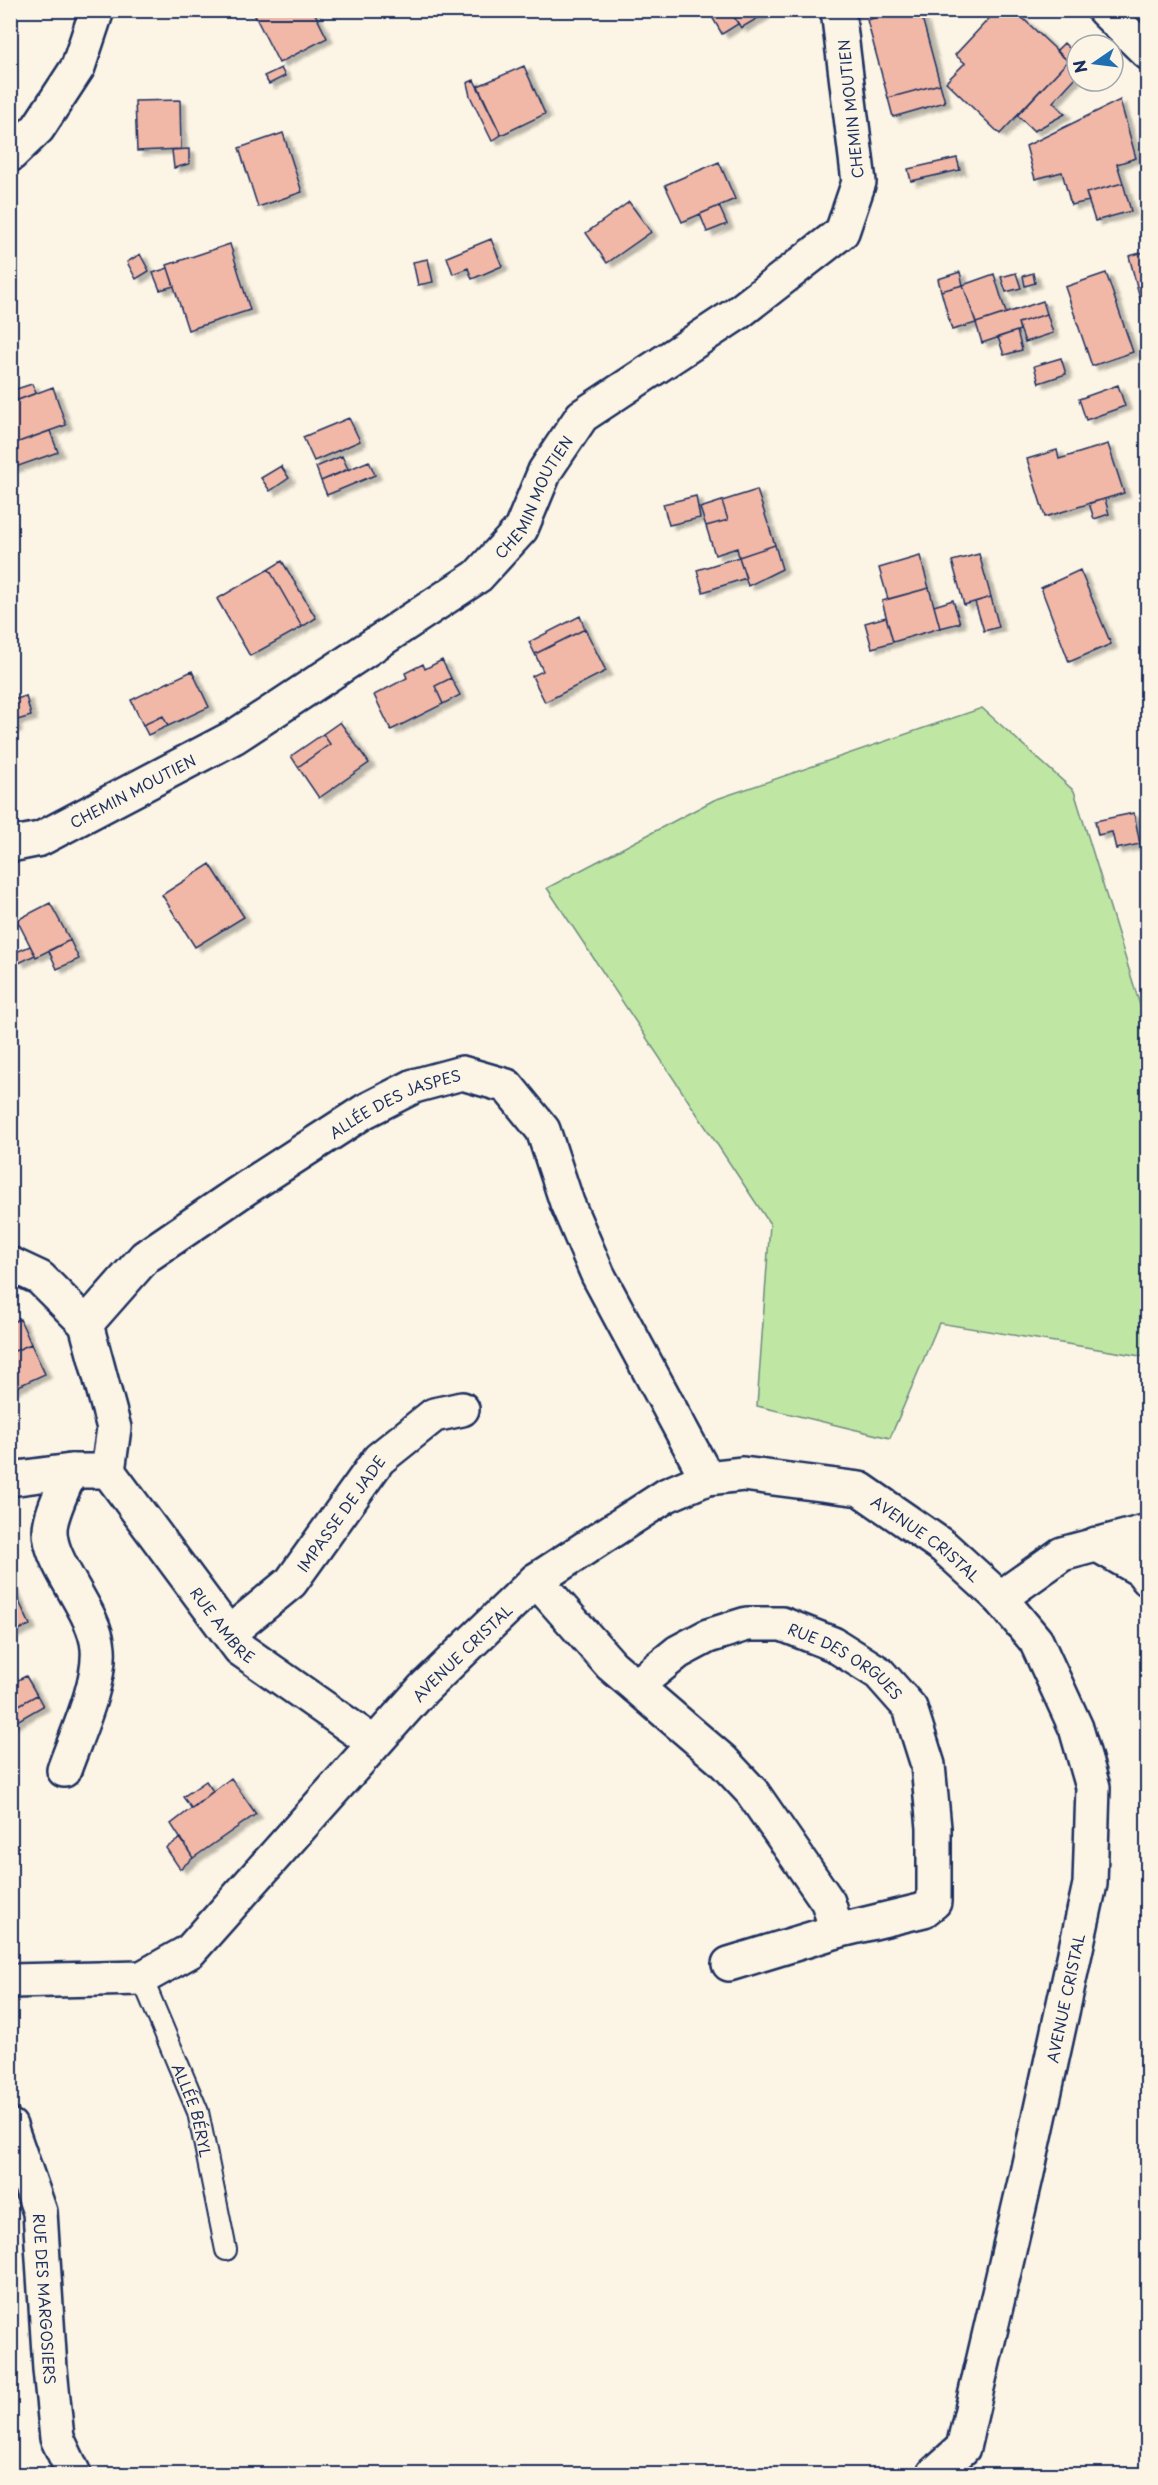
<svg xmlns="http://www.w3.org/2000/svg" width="1158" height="2485" font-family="'Playpen Sans',sans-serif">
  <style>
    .green { fill: #bfe7a3; stroke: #6d8b80; stroke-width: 1.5 }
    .building { fill: #f1b8a7; stroke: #1b2f5e; stroke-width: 1.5; filter: url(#shadow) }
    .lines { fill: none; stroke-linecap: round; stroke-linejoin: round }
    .service-casing { stroke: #1b2f5e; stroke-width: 24 }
    .minor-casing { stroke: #1b2f5e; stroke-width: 38 }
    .secondary-casing { stroke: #1b2f5e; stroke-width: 38 }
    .service { stroke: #fcf5e5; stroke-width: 20 }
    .minor { stroke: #fcf5e5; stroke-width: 33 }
    .secondary { stroke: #fcf5e5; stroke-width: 33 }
    .labels { text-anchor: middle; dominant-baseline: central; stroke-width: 5; stroke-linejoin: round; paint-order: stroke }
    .street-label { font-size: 15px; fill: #1b2f5e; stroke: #fcf5e5 }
  </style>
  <defs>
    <filter id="shadow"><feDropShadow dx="6" dy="4" stdDeviation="1.5" flood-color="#0004"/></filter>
  </defs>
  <rect width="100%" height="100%" fill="#fcf5e5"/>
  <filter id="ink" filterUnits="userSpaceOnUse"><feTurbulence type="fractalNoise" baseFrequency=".0167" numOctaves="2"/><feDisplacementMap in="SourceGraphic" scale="12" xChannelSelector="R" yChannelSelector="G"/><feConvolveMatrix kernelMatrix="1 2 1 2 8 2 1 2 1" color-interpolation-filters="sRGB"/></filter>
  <g filter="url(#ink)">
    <path class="green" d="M982,708L1074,791L1147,1028V1357L939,1323L890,1438L757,1406L770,1224L547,888L714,800Z"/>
    <path class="building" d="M252,10H313L327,38L279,63Z
      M708,10H730L738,24L722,34Z
      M730,10H761L763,15L741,28Z
      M903,10H920L940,84L888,98L867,20Z
      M997,10H1014L1068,61L1000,134L946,82L965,63L955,55Z
      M1064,43L1077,56V76L1053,102L1065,114L1034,131L1017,115L1068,61L1056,51Z
      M524,66L545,114L501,135L478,86Z
      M281,68L285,76L269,84L264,76Z
      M474,80L501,135L492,141L470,96L467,83Z
      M940,84L945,102L893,117L888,98Z
      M180,100L181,149L137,151L135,101Z
      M1120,100L1136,158L1117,164L1123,183L1086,193L1089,201L1071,205L1062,172L1035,179L1026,146Z
      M283,133L302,192L258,207L239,148Z
      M189,149V164L174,168L172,150Z
      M957,158L960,170L911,181L908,169Z
      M719,162L735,199L682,222L665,185Z
      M1123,183L1131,211L1095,221L1086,193Z
      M629,202L651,232L607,263L586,233Z
      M719,206L727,224L707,232L700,214Z
      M491,239L502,266L472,279L468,268L453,274L447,257Z
      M230,244L250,310L188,330L167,265Z
      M1148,251V301L1141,302L1129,256Z
      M140,254L149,271L136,279L127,262Z
      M428,259L433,282L418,285L413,262Z
      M168,268L174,286L160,290L153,273Z
      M960,272L963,285L941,291L938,279Z
      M1016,273L1021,288L1006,292L1001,277Z
      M1033,273L1035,283L1025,286L1023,276Z
      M1106,273L1133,352L1092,366L1065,287Z
      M994,274L1006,313L976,323L963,285Z
      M963,285L976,323L952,330L941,291Z
      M1043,301L1047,314L1018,323L1020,330L982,343L976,323Z
      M1148,301V321L1141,302Z
      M1047,314L1053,333L1025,342L1018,323Z
      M1017,331L1022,350L1004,355L998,337Z
      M1061,358L1066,374L1039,383L1034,366Z
      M32,384L36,393L10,403V391Z
      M1118,385L1125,406L1086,420L1079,399Z
      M53,387L66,425L10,445V403Z
      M349,418L360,441L314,461L303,437Z
      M50,431L58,452L10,469V445Z
      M1108,444L1124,493L1045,517L1027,459L1057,450L1059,459Z
      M342,456L348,469L321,481L316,467Z
      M369,461L375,475L327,495L321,481Z
      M281,466L289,478L270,491L261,478Z
      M757,490L775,545L739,557L737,548L715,555L706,526L728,520L722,501Z
      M696,496L700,518L669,525L663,504Z
      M1105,499L1109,514L1094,519L1089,503Z
      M722,501L728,520L706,526L700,508Z
      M775,545L782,569L748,586L739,557Z
      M979,554L991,597L964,605L952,561Z
      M920,556L929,588L888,599L879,568Z
      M739,557L746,578L703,592L697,570Z
      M282,561L316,618L302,627L269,569Z
      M269,569L302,627L250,656L217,599Z
      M1080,570L1111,644L1069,662L1041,588Z
      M929,588L940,628L893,642L882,601Z
      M991,597L999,627L984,631L975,602Z
      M953,600L960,623L940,628L934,606Z
      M580,616L585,629L535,654L529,642Z
      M886,617L893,642L872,648L865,623Z
      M585,629L606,671L545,702L532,676L543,671L535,654Z
      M442,660L451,678L435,686L443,704L391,730L374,695L407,678L405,673L423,664L425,669Z
      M192,671L209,707L168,726L163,716L143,725L131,700Z
      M451,678L460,695L443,704L435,686Z
      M26,696L31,716L14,721L16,727L10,729V701Z
      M163,716L168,726L148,735L143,725Z
      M340,722L369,763L319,798L298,767L330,744L323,734Z
      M323,734L330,744L298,767L291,756Z
      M1134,813L1140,844L1116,849L1112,832L1098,835L1095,821Z
      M210,864L244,917L195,947L162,895Z
      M50,903L70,940L36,957L17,920Z
      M70,940L79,959L57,969L49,951Z
      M30,946L35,955L19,963L14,953Z
      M20,1319L31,1344L10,1353V1323Z
      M31,1344L45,1374L12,1389L10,1353Z
      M10,1582L30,1625L10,1634Z
      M26,1676L37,1695L10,1710V1684Z
      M37,1695L43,1706L10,1725V1710Z
      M231,1778L256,1814L193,1858L171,1824Z
      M206,1781L213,1791L192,1809L183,1797Z
      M181,1838L193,1858L180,1869L166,1848Z"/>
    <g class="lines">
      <defs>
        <g id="service">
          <path id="s1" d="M142,1978L198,2112L226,2250"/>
        </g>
        <g id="minor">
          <path d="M10,155L38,128L78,67L97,10"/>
          <path id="s2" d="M10,845L40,839L234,737L478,576L521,529L545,471L582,416L738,313L842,232L859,182L838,10"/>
          <path d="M10,1264L40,1278L86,1324L114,1428L108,1471"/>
          <path id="s3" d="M86,1324L145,1257L246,1188L365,1111L414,1086L462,1073L507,1086L543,1130L567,1203L598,1275L707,1478"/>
          <path id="s4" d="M108,1471L240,1649L374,1743"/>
          <path d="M10,1479L71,1471"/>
          <path d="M1096,1544L1141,1570L1148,1579"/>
          <path d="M536,1580L611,1665L723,1761L752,1792L828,1902L837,1931"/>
          <path d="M1000,1598L1062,1554L1148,1531"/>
          <path id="s5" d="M229,1633L291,1582L379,1459L434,1415L462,1409"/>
          <path id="s6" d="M636,1686L678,1652L708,1636L747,1624H782L833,1644L879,1673L910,1708L928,1765L934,1828V1902L924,1910L837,1931L729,1964"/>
          <path d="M64,1770C76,1736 101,1683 98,1648C95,1607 42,1558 51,1522C55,1504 64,1487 71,1471H108"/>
          <path id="s7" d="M10,1981L142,1978L190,1951L423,1689L536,1580L667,1495L707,1478L743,1474L860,1489L944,1547L1000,1598L1036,1641L1076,1728L1093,1787L1090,1884L1027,2173L963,2448L934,2474"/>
          <path id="s8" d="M10,2126L40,2212L50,2369L57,2438L74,2474"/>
        </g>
        <path id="secondary" d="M1104,10L1148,53"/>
      </defs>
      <use href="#service" class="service-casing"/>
      <use href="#minor" class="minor-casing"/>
      <use href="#secondary" class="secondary-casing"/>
      <use href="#service" class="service"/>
      <use href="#minor" class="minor"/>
      <use href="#secondary" class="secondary"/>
    </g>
  </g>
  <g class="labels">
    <g class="street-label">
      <text transform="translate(850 109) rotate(-96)">CHEMIN MOUTIEN</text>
      <text stroke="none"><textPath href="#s2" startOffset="640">CHEMIN MOUTIEN</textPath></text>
      <text stroke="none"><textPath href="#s2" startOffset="135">CHEMIN MOUTIEN</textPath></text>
      <text stroke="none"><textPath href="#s3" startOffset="384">ALLÉE DES JASPES</textPath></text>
      <text stroke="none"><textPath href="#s5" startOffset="165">IMPASSE DE JADE</textPath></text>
      <text stroke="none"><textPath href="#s7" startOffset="1131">AVENUE CRISTAL</textPath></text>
      <text stroke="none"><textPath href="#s4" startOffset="192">RUE AMBRE</textPath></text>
      <text stroke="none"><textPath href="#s7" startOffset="591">AVENUE CRISTAL</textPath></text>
      <text stroke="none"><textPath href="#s6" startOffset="238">RUE DES ORGUES</textPath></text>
      <text transform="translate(1065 1998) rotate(-78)">AVENUE CRISTAL</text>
      <text stroke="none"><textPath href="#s1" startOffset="142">ALLÉE BÉRYL</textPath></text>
      <text stroke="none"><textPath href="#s8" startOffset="178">RUE DES MARGOSIERS</textPath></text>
    </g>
  </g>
  <rect width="1158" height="2485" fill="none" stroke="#fcf5e5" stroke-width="36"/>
  <rect x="18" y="18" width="1122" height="2449" fill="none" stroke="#1b2f5e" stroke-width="2" filter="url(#ink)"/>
  <g transform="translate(1095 63) rotate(256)"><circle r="28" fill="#fcf5e5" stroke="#a2a6af" stroke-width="1.5"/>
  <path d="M0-4.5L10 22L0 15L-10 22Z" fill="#1f6fb2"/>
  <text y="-9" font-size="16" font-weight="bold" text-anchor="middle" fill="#1b2f5e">N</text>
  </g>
</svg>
